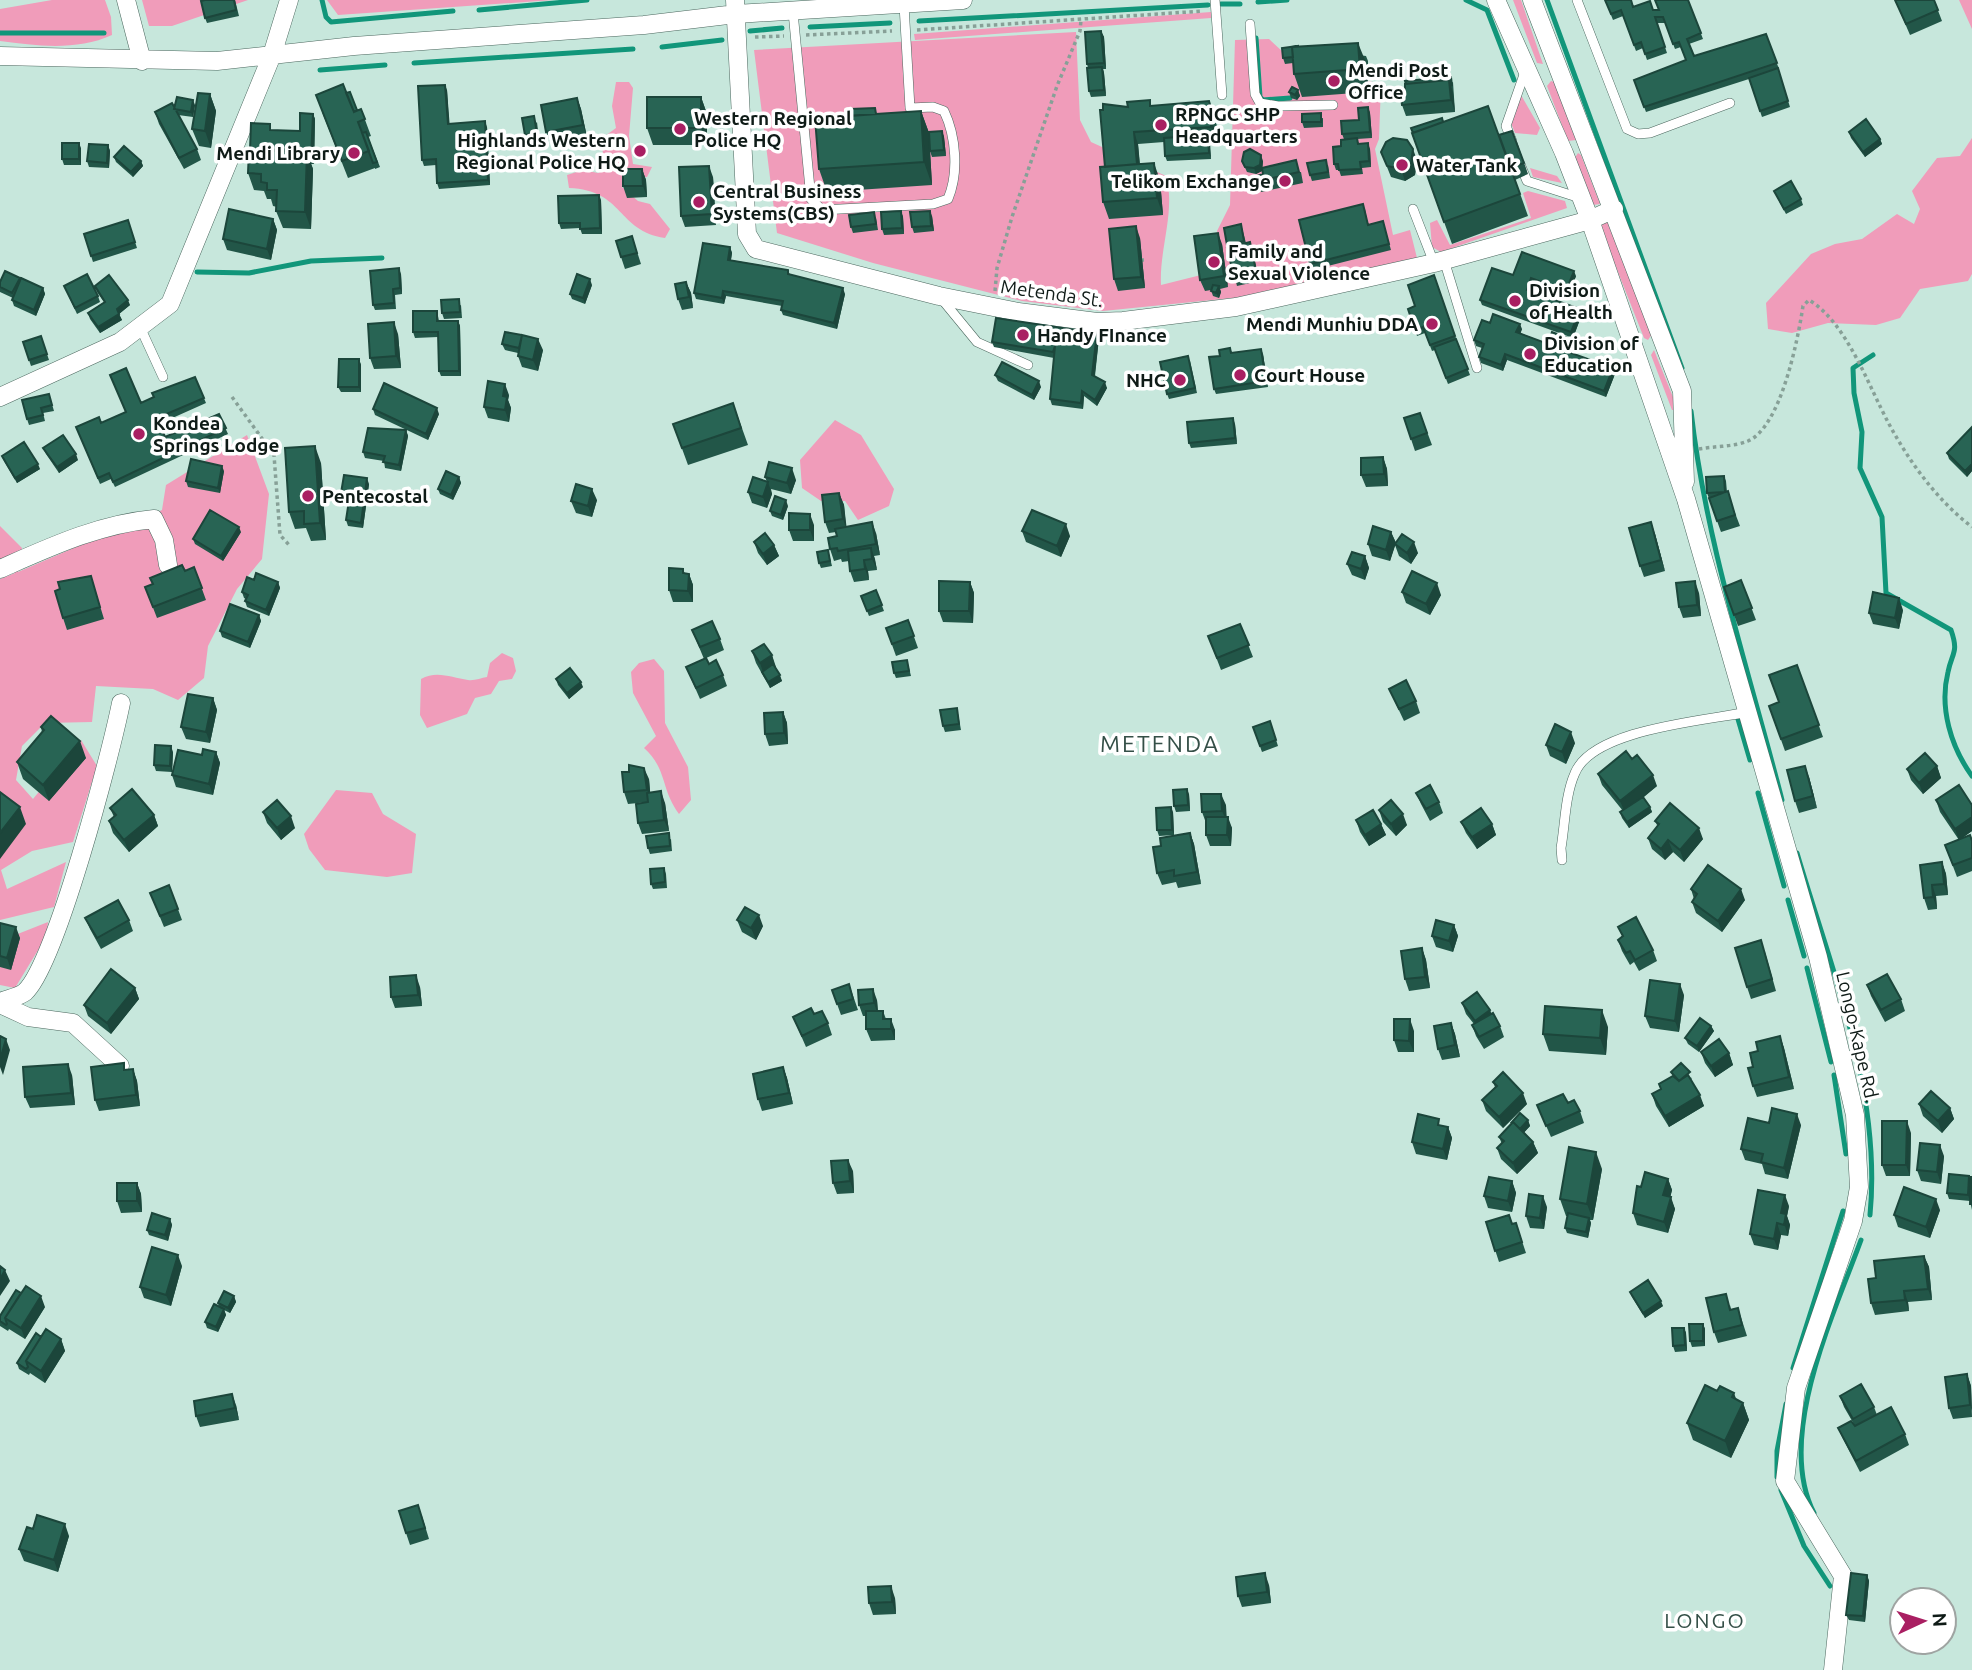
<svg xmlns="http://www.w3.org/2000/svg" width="1972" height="1670" font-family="Ubuntu,sans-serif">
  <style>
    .green { fill: #f09cba }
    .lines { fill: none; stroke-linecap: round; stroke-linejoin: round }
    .stream { stroke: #11967a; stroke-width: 5 }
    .lane-casing { stroke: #4b675e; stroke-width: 10 }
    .street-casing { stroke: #4b675e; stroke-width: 19 }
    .path { stroke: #87a097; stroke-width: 3.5; stroke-dasharray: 3.5 3.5; stroke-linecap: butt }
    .lane { stroke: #fff; stroke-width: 9 }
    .street { stroke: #fff; stroke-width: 18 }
    .wall { fill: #225648 }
    .shaded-wall { fill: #1c463b }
    .building { fill: #286454; stroke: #1c463b; stroke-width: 2 }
    .poi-dot { fill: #a91f62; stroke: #fff; stroke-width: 2.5 }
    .labels { text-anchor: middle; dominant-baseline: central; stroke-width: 7; stroke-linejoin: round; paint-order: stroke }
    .poi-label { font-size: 19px; font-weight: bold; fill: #0f1b17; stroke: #fff; text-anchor: start }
    .street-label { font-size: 19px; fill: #0f1b17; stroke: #fff }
    .neighbourhood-label { font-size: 21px; letter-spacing: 2px; fill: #344f47; stroke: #fff }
    .quarter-label { font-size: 23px; letter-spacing: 2px; fill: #344f47; stroke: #fff }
  </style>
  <rect width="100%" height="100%" fill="#c7e7dc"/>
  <path class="green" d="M52,0H105L111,17L112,35C77,51 37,46 0,41V9Z
    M142,0H248L172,26H149Z
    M327,0H553L338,15Z
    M1513,0H1521L1543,64L1537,63Z
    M1959,0H1972V29Z
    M1211,12V18L915,40L914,34Z
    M1076,32L1080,120L1091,142L1166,176C1176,210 1159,249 1161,285L1225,269L1217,231L1230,205L1235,40L1269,39L1296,64L1381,84L1379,139L1375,149L1393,235L1410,230L1417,258L1282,293L1103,311L1022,301L873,263L777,233L754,50Z
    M1551,81L1554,82L1576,140L1568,141L1547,86Z
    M616,82H629L633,88L629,136L633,164L652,167L647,177L624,179L622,187L638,201L650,204L670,229L665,238C617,231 624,190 569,188L567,175L583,170L598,173L605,169L601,139L616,128L612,106Z
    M1521,95L1540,128L1537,135L1515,133L1511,123Z
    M1972,138V274L1968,281L1920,289L1900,318L1876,325L1828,323L1792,333L1768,329L1766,303L1811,254L1835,244L1862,239L1897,214L1914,224L1920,209L1912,191L1937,158L1960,156Z
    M1578,153L1581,155L1600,204L1593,205L1574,159Z
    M1530,168L1557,176L1562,183L1533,177Z
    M1528,191L1565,201L1567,208L1441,252L1432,247L1430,223L1437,220L1450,245L1531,218L1523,193Z
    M1607,221L1652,334L1648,340L1644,338L1601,229L1602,222Z
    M1654,350L1677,407L1676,410H1672L1651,355Z
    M835,420L861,435L894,489L889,506L858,520L845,501H821L802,488L800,460Z
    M247,435L269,494L262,559L237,589L208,646L204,678L178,700L153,689L96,686L92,722L45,723L22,746L16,780L33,799L81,740L97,766L73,842L32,851L1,870L7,889L66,862L54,907L0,920V579L15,573L0,571V526L22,548L18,572L162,510L166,485Z
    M502,653L513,658L516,671L512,679L499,681L491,694L475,698L467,714L427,728L420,715L421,679C437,670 452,678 468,680C474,681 481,678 487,677L490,663Z
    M654,659L664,671L665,723L688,767L691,800L679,814C660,788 668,770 644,748L656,736L633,693L631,672L639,663Z
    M336,790L372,793L383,814L416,834L412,873L387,877L325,870L309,849L304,834Z
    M48,922L46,937L15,988L0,985V941Z"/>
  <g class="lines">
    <path class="stream" d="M322,0L326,17L331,22L453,11
      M1466,0L1487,10L1514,80
      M1547,0L1682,368
      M1258,2L1287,0
      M1221,4H1240
      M479,10L587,0
      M919,21L1208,5
      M810,27L890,23
      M750,31L782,28
      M0,33H104
      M1256,38L1260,97L1263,100L1290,98
      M662,47L722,40
      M414,63L633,49
      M320,70L385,65
      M197,272L249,273L311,261L382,258
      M1873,355L1853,368L1854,393L1862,432L1860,468L1882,517L1886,593L1951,630C1959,653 1952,652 1948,672C1939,708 1951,747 1972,776
      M1691,411C1706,544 1749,671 1782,800
      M1738,719L1750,760
      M1758,793L1784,886
      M1797,853C1831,969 1882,1092 1870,1215
      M1788,900L1804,956
      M1807,968L1831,1062
      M1834,1075L1846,1154
      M1793,1368L1843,1211
      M1777,1477V1451L1786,1404
      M1781,1490L1804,1546L1830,1586
      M1814,1513C1775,1437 1834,1314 1861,1240"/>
    <defs>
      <path id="lane" d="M1215,0L1222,95
        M1577,0L1627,129L1638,134L1650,133L1730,103
        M793,12L811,199L822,210L933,204L948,199C959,173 956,136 944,111L933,107L910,108L904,5
        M1250,24L1255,94L1260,103L1278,106L1333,105
        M1512,141L1506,126L1526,69
        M1520,164L1527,181L1580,198
        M1413,209L1434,263
        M1444,260L1477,368
        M940,297L977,342L1028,365
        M140,327L163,377
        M1562,860L1561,848C1565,825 1565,795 1575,773C1593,729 1704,721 1748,712"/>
      <path id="street" d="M126,0L142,61
        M735,0L747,234L756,249L939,296L1018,312L1097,322L1123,321L1236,307L1434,263L1590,220L1614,209
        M1496,0L1564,153L1590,220L1686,499L1818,957L1855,1115L1859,1187L1853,1221L1796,1388L1785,1481L1843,1576L1833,1670
        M1532,0L1682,391L1685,482
        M0,56L217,61L354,46L644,25L736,14L963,0
        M0,397L120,342L170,304L272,55L289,0
        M0,569C50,547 99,524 154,519L164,540L168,565
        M0,1002C7,999 19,997 25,992C56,964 111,753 121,703
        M0,1004L28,1017L73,1023L120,1066"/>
    </defs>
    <use href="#lane" class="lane-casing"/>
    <use href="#street" class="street-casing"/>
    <path class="path" d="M917,30L1203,11
      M806,35L892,31
      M755,37L784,36
      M1142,260H1144
      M995,291L997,268L1012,217L1057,86L1080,31L1081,20
      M232,397L274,455L280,535L290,546
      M1699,449C1714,446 1734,447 1748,441C1781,427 1798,339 1803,306L1809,300C1847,323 1868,385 1889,424C1910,463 1937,500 1972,527"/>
    <use href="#lane" class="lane"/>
    <use href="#street" class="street"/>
  </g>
  <path class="wall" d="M205,0H235L239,16L207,23L205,18Z
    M1605,0L1633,7L1653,10H1659L1688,0L1703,39L1689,44L1694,56L1766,34L1779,69H1778L1790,107L1762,117L1749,79L1646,112L1634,80L1686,60L1681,47L1675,49L1665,23H1657L1667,53L1647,60L1643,48L1636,51L1623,16L1613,20Z
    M1895,0H1934L1942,21L1910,35Z
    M1101,31L1104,37L1106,69H1103L1104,73L1106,96L1091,97L1089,91L1088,68L1087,64Z
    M1298,47L1366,56L1368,61V65H1367L1368,92L1302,97L1294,74L1293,63L1285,64L1283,58Z
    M1453,82L1455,112L1406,116L1402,105Z
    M447,90L449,123L487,127L490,185L439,189L437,183L436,165L424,166L422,160Z
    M1298,90L1300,96L1297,100L1291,98L1289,92Z
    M346,93L357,110L361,109L371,136L368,137L380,167L375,169V168L348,178L322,112Z
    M210,94L216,111L211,148L199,146L192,129Z
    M701,97L707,114V145H653L647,128Z
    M577,98L581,109L587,137L551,144L546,132Z
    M195,105L193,117L178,115L197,149L201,160L184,169L159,124L155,112L175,108Z
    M1152,105L1213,113L1218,129H1215V138L1209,139L1211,159L1167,161L1165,156L1164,142L1138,144L1140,164L1160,180L1163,215L1109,219L1103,202L1105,167L1128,107Z
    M1368,107L1370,113L1372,138L1357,139L1359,144L1370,149L1371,167L1362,168L1363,174L1341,176L1339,170H1336L1334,164L1344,139L1342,134L1359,120Z
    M921,111L929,133L932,185L827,192L819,169L877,114Z
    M313,114L315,119L314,164H311L313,169L311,229L283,228L276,211L277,207L273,206L271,199H267L264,191L254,190L248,173L272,130L300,131Z
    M1323,118V127L1304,128L1302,122Z
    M537,122L539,139L527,141L525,135Z
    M1443,122L1499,135L1517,142L1528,174L1515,180L1511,168L1528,216L1452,244L1412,133Z
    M942,131L944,137L946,156L932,157L930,151Z
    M1849,132L1880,139L1882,144L1865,157L1851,138Z
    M108,145L110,151L109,168L89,167L87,161Z
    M81,148V165H64L62,159Z
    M1381,152L1417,160L1415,175L1405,181L1391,177Z
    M114,157L141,161L143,166L133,177L116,162Z
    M1242,161H1263L1262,171L1256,174L1247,172Z
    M1328,165L1330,178L1312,181L1310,175Z
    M642,169L646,180L647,197L627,198L623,186Z
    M1301,172L1303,183L1261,192L1257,176Z
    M713,177L716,225L685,227L681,216Z
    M1774,191L1801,199L1803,205L1786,214Z
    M601,200L602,234H582L580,228L561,229L559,223Z
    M1365,209L1368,225L1383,221L1391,250L1312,270L1310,264Z
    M901,211L903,217L904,234L884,235L882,229Z
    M932,216L934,231L914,233L912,227Z
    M876,218L878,230L853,233L851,227Z
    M273,219L277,230L271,260L227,250L223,239Z
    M128,220L137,248L93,262L84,234Z
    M1241,224L1246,243L1252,248L1259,281L1237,286L1227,245Z
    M632,236L641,264L625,269L621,257Z
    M1140,238L1145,288L1118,291L1114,279Z
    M1222,244L1228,287L1220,289L1221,292L1219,298L1213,296L1211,290L1205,291L1200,280Z
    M730,247L732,253L731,260L788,270L790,275L845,294L837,329L783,315L781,310L782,306L726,296L724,304L696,299L694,293Z
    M401,274L402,294L395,295L396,309L375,310L373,305Z
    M1434,275L1457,341L1470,375L1448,384L1435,350L1432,351L1425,333L1417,336L1408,309L1415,306Z
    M1513,275L1576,276L1568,297L1533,284L1531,291L1580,309L1582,314L1573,338L1482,305L1480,300Z
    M20,278V280L43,288L45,294L36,316L14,306L12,300L13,298L0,292V282Z
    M686,282L691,293L693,308L682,310L678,299Z
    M592,285L585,304L572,299L570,294Z
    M64,286L98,296L100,302L77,314Z
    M95,286L130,305L119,314L122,320L100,333L90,319L88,313L104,302L97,292Z
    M461,305L462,318L444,319L442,313Z
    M437,311L439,321H458L460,326L461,376H441L439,371L438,337L415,338L413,332Z
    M1490,323L1522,329L1520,333L1548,344L1578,346L1575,354L1615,374L1606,397L1507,360L1503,371L1481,363L1479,357L1482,348L1476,346L1474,340Z
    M1097,333L1099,338L1095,376L1107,388L1097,406L1084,396L1083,409L1052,405L1050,399L1054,358L994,347L992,342Z
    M398,334L401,368L374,369L370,358Z
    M41,336L49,360L31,366L23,342Z
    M502,344L543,350L538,371L522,367L518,356V353L505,350Z
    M1230,348L1232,353L1263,354L1268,387L1216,394L1214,389L1220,356Z
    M359,359L361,365V392H341L338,387Z
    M1190,361L1197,393L1169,399L1167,394Z
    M995,375L1041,387L1034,400L998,381Z
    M195,377L206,403L159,424L165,437L219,414L228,434L115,487L111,479L100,484L76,427L101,423L125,412L141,403Z
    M49,394L54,411L43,413L45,421L29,425L27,419Z
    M509,395L508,400L511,408L509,422L488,418L484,407Z
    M733,403L748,445L688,465L673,424Z
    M373,409L439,414L428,440L375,415Z
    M1420,413L1432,445L1415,451L1404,418Z
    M1235,424L1237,444L1191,448L1189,443Z
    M1972,427V471L1967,477L1949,459L1947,453Z
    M406,430L408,436L401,471L385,468L384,461L365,458L363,452Z
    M43,448L78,460L59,473L46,454Z
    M2,456L40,469L17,483L4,461Z
    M1383,457L1387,469L1388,486L1366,487L1361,475Z
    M321,463L326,540L311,541L306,528L295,529L289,512Z
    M224,471L220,493L188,487L186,481Z
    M1724,476L1726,481L1727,492L1740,526L1721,532L1707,493Z
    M459,477L461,483L453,500L440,494L438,489Z
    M765,477L796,480L791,494L771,489L772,494L767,508L752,503L748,492L767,482Z
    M369,484L363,528L348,526L346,520L349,499H343L341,493Z
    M839,493L844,505L846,527L876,533L880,555L874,556L877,570L868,571L869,580L854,582L850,571L849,561L842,562L841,559L834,561L830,549L837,536L836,532L829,533L825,522Z
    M597,500L592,517L576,513L571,501Z
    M788,506L783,520L772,516L770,511Z
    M814,525V541H793L789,530Z
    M1022,531L1070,536L1061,557L1026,542Z
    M241,532L223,561L195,544L193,539Z
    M1391,532L1396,543L1418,553L1411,564L1399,556L1395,545L1390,561L1372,556L1368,544Z
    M1655,534L1665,571L1644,577L1640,566Z
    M754,542L774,545L779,556L767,565L758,553Z
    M828,550L832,566L821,568L819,563Z
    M1365,556L1369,568L1365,580L1352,575L1347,564Z
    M194,567L206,600L157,618L145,587Z
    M683,569L685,574H689L693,585V602H673L669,590Z
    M91,576L104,619L67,630L63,618L60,589Z
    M254,580L278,582L280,588L269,616L247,607L245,601L246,599L244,598L242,592Z
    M1741,580L1756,620L1738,626L1724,587Z
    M970,582L974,593L973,623L943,622L939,611Z
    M876,590L884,611L869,616L861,596Z
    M1402,592L1441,595L1430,615L1406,603Z
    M1699,593L1701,616L1683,618L1679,607Z
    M1903,610L1899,629L1873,624L1869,613Z
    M259,615L261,621L250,648L222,637L220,631Z
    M908,620L918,648L896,656L886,628Z
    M1240,624L1253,657L1221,670L1208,636Z
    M692,630L720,639L724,650L704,659Z
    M752,651L772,655L775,667L782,681L770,688L756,663Z
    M907,660L911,676L896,678L894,673Z
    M709,664L723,675L727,686L700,699L686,667Z
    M1797,665L1823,737L1785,751L1769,706L1779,702Z
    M556,679L583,687L569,699L558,685Z
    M1389,689L1416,701L1420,713L1404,721Z
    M213,698L217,710L210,743L186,739L181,727Z
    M957,708L961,730L945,732L943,726Z
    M783,712L787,723L788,744L769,746L765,734Z
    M1270,721L1278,746L1262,752L1253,727Z
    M41,727L86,758L49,801L23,779L17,762L42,732Z
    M1575,743L1566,764L1550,756L1546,745Z
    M173,752L172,772L156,771L154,765Z
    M216,752L220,763L213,795L176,787L172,775Z
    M1937,766L1941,778L1923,794L1911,780L1907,769Z
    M1598,774L1657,786L1643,797L1650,807L1652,812L1629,828L1622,818L1620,812L1623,811L1602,785Z
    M1809,777L1817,808L1799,813L1795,801Z
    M649,779L650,792L665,803L669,831L642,834L638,823L648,802L628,804L624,792Z
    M1416,793L1439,802L1443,813L1430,821L1421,804Z
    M1189,794L1190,811L1176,812L1174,806Z
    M1936,800L1972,805V831L1961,839L1972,841V871L1957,877L1945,845L1959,840L1940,812Z
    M1226,805V817L1232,828L1231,846H1210L1206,835V823L1202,812Z
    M110,808L154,815L158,826L129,852L113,833L109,821L114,817Z
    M1379,810L1407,825L1396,836L1383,822Z
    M263,812L295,828L281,840L267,823Z
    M1173,812L1174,835L1159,836L1157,830Z
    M1356,820L1381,824L1386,835L1369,846L1360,832Z
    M1655,821L1703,839L1684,862L1673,852L1665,860L1652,849L1648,838L1658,827Z
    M1461,822L1492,824L1496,835L1477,849L1466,833Z
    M1190,833L1194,844L1201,884L1178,888L1176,882L1162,885L1157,873L1161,846Z
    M671,839L672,851L650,854L648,848Z
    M1942,862L1946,874L1948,895L1936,896L1937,909L1928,910L1924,898Z
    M664,868L666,874L667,888L653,889L651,884Z
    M169,885L182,920L164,927L150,893Z
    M1691,889L1745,900L1722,932L1696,913L1692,902L1694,899Z
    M85,918L129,920L133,931L101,949L90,929Z
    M737,920L763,926L756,940L742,932Z
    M0,923L20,938L11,970L0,967Z
    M1454,925L1458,936L1453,952L1436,947L1432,936Z
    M1618,927L1653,950L1657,961L1639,971L1634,962L1630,965L1622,951L1618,940L1622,936Z
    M1422,948L1426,960L1430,988L1409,991L1405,979Z
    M1765,952L1776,991L1751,999L1747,987Z
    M849,984L858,1010L841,1015L832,990Z
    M1867,985L1901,999L1905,1011L1885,1022L1871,996Z
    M420,987L422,1006L395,1008L391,997Z
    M135,988L139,999L111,1034L88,1016L84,1005Z
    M1684,995L1679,1032L1650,1028L1645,1016Z
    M877,1000L878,1011H883L886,1019L895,1030V1040L871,1041L866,1029V1016H863L859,1005Z
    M1462,1003L1490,1010L1491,1014L1500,1026L1504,1037L1484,1049L1476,1036L1472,1025L1474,1024L1466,1014Z
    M814,1014L828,1023L832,1035L806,1047L793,1017Z
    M1451,1023L1455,1034L1460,1057L1442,1060L1438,1049Z
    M1711,1026L1714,1031L1699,1052L1688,1044L1685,1038Z
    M1608,1027L1606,1055L1549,1051L1543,1034Z
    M1414,1031V1052H1398L1394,1040Z
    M1780,1036L1784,1048L1794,1089L1757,1097L1753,1086V1067Z
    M1701,1052L1729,1053L1733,1065L1715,1077L1705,1063Z
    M783,1067L787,1078L793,1104L762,1111L758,1099Z
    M133,1069L137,1081L140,1106L99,1111L95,1100L126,1070Z
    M1671,1072L1692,1078L1691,1079L1704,1106L1669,1127L1656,1106L1652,1094L1661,1089L1673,1076Z
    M72,1075L75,1105L30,1108L25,1097Z
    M1493,1082L1527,1104L1503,1128L1486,1111L1482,1100L1495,1087Z
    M1568,1103L1580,1111L1584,1123L1551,1137L1537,1105Z
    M1919,1104L1950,1108L1954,1119L1942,1133L1923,1116Z
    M1528,1120L1530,1126L1524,1132L1533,1142L1538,1153L1517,1174L1501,1159L1497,1148L1502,1144L1499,1137L1512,1123Z
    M1769,1123L1801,1125L1788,1179L1765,1174L1762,1164L1745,1160L1741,1149Z
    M1441,1126L1448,1127L1452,1138L1447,1160L1416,1154L1412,1142Z
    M1911,1133L1910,1176H1886L1882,1165Z
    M1944,1156L1941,1184L1921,1181L1917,1170Z
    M1602,1169L1593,1220H1590L1591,1223L1588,1238L1567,1233L1565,1228L1568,1216H1566L1560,1199Z
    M853,1171L854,1193L837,1194L833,1183Z
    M1969,1176L1971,1181L1972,1177V1210L1970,1201L1949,1199L1947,1193Z
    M1668,1179L1672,1190L1670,1197L1675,1209L1668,1233L1637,1225L1633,1213L1641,1187Z
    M1512,1181L1516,1193L1512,1212L1488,1208L1484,1196Z
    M137,1183L141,1194L142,1212L121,1213L117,1201Z
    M1789,1206L1787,1216L1790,1225L1788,1236L1781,1235L1778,1250L1754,1245L1750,1234Z
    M1547,1207L1544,1229L1530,1228L1526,1216Z
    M1940,1210L1930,1238L1898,1227L1894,1215Z
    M170,1219L172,1225L168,1241L149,1235L147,1230Z
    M1486,1222L1512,1224L1516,1223L1526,1253L1499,1262Z
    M1924,1256L1929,1267L1932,1300L1908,1302L1909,1311L1875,1315L1871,1303L1876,1278Z
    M182,1266L171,1306L144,1298L140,1287Z
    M1630,1292L1663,1306L1645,1318L1632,1297Z
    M234,1296L236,1302L230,1313L224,1310L226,1315L218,1332L207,1328L205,1322L219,1307L218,1303Z
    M1730,1305L1731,1310L1738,1308L1747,1336L1718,1343L1714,1332Z
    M45,1307L25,1339L9,1329L8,1331L0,1326V1316Z
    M1703,1324L1705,1329V1346L1692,1347L1690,1341Z
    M1684,1328L1686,1333L1687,1351L1675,1352L1673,1346Z
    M41,1337L61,1339L65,1351L45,1383L30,1373L29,1375L19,1369L17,1363Z
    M1967,1374L1971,1386L1972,1417L1953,1419L1949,1408Z
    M1840,1396L1874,1407L1877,1415L1905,1434L1909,1445L1860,1472L1843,1439L1838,1428L1855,1426L1844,1407Z
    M1736,1399L1743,1403L1749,1420L1731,1458L1693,1440L1687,1423Z
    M236,1405L239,1420L200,1427L196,1416Z
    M422,1516L429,1539L410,1545L406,1533Z
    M33,1529L69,1536L58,1572L24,1561L19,1549Z
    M1867,1575L1869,1581L1865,1622L1849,1620L1846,1615Z
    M1269,1585L1271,1603L1242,1607L1238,1596Z
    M895,1598L896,1614L873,1615L869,1603Z"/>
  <path class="shaded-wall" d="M1101,31L1104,37L1106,69L1104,63Z
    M1358,43L1367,65L1368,92L1360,69Z
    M1102,67L1104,73L1106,96L1104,90Z
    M1449,80L1453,92L1455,112L1451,100Z
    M445,85L447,90L450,129L448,124Z
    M1298,90L1300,96L1297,100L1295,95Z
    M210,94L216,111L211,148L205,131Z
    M701,97L707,114V145L701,128Z
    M577,98L581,109L587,137L583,125Z
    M193,100L195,105L193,117L191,112Z
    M1368,107L1370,113L1372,138L1370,132Z
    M921,111L929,133L932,185L924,162Z
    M313,114L315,119L314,164L311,159Z
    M1210,118L1215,129V138L1211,127Z
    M485,121L487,127L490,185L488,180Z
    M942,131L944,137L946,156L944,150Z
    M1134,132L1138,144L1141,181L1137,170Z
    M1208,135L1210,141L1211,159L1209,153Z
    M1880,139L1882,144L1865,157L1863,152Z
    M79,143L81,148V165L79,159Z
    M1368,143L1370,149L1371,167L1369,161Z
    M108,145L110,151L109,168L107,163Z
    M1413,149L1417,160L1415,175L1405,181L1401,169Z
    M307,152L313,169L311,229L305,212Z
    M1261,155L1263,161L1262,171L1256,174L1254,168Z
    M141,161L143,166L133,177L131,172Z
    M1154,163L1160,180L1163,215L1157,198Z
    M709,166L713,177L716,225L712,214Z
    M642,169L646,180L647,197L643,186Z
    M599,195L601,200L602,234L600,228Z
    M901,211L903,217L904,234L902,228Z
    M930,211L932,216L934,231L931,226Z
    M273,219L277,230L271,260L267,249Z
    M1136,226L1140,238L1145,288L1141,277Z
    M1218,233L1222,244L1228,287L1224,276Z
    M730,247L732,253L730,265L728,260Z
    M399,268L401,274L402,294L400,288Z
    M1574,271L1576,276L1568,297L1566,291Z
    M1531,278L1533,284L1529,295L1527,290Z
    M590,279L592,285L585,304L583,298Z
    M686,282L691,293L693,308L689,297Z
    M1219,286L1221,292L1219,298L1216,293Z
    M43,288L45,294L36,316L34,310Z
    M843,288L845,294L837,329L834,323Z
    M723,291L726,296L724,304L722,298Z
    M128,300L130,305L119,314L122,320L100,333L98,327L117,309Z
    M1580,309L1582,314L1573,338L1571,332Z
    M458,321L460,326L461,376L459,371Z
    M394,322L398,334L401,368L396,356Z
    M1520,324L1522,329L1519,338L1516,332Z
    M1097,333L1099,338L1094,381L1092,375Z
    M538,339L543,350L538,371L533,360Z
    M1576,341L1578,346L1573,359L1571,353Z
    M1261,349L1263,354L1268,387L1266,381Z
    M1505,354L1507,360L1503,371L1501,365Z
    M359,359L361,365V392L359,387Z
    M1613,368L1615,374L1606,397L1604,391Z
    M1039,381L1041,387L1034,400L1032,395Z
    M1105,382L1107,388L1097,406L1095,400Z
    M505,384L509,395L508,400L511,408L509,422L505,410L503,396Z
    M1082,391L1084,396L1083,409L1081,403Z
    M437,408L439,414L428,440L426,434Z
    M1233,418L1235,424L1237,444L1235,438Z
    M406,430L408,436L401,471L399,465Z
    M315,446L321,463L326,540L320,523Z
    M76,454L78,460L59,473L57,467Z
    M1383,457L1387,469L1388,486L1384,474Z
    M38,464L40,469L17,483L15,478Z
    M1972,464V471L1967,477L1965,471Z
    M222,466L224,471L220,493L218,488Z
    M792,468L796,480L791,494L787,483Z
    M459,477L461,483L453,500L451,495Z
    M367,478L369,484L363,528L361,523Z
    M768,482L772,494L767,508L763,497Z
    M592,489L597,500L592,517L588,506Z
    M839,493L844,505L847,531L843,519Z
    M786,500L788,506L783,520L781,515Z
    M810,514L814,525V541L810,530Z
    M872,522L876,533L880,555L876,544Z
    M1651,522L1655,534L1665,571L1661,560Z
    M1066,524L1070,536L1061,557L1057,546Z
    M239,527L241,532L223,561L221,556Z
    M1391,532L1396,543L1390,561L1386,550Z
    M1414,542L1418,553L1411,564L1407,553Z
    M774,545L779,556L767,565L763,554Z
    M871,548L875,559L877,570L872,559Z
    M1365,556L1369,568L1365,580L1361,569Z
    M864,560L868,571L869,580L865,569Z
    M689,574L693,585V602L688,591Z
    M1695,581L1699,593L1701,616L1697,605Z
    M278,582L280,588L269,616L266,610Z
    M970,582L974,593L973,623L969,611Z
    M1437,583L1441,595L1430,615L1426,604Z
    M1899,598L1903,610L1899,629L1895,618Z
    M259,615L261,621L250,648L248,642Z
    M772,655L776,667L764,675L760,663Z
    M780,675L782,681L770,688L768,682Z
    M581,682L583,687L569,699L567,693Z
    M213,698L217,710L210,743L206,732Z
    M783,712L787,723L788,744L784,733Z
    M1571,732L1575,743L1566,764L1562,752Z
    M80,741L86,758L49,801L43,785Z
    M171,746L173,752L172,772L170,766Z
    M216,752L220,763L213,795L209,784Z
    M1805,766L1809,777L1817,808L1813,796Z
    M1937,766L1941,778L1923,794L1919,783Z
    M644,768L649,779L651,802L647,790Z
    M1653,775L1657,786L1625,813L1620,801Z
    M1187,789L1189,794L1190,811L1188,805Z
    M661,791L665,803L669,831L664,820Z
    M1221,794L1226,805L1227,822L1222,811Z
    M20,807L26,824L0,859V833Z
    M1171,807L1173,812L1174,835L1172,830Z
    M1650,807L1652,812L1629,828L1627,822Z
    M1403,814L1407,825L1396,836L1391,824Z
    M154,815L158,826L129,852L124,840Z
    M291,816L295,828L281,840L277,828Z
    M1228,817L1232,828L1231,846L1227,835Z
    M1972,817V831L1959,840L1955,829Z
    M1381,824L1386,835L1369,846L1365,835Z
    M1492,824L1496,835L1477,849L1472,837Z
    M1699,828L1703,839L1684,862L1680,850Z
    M1190,833L1194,844L1201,884L1197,872Z
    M1668,840L1673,852L1665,860L1661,849Z
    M1942,862L1946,874L1948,895L1944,884Z
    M1932,885L1936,896L1937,909L1933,897Z
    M1741,889L1745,900L1722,932L1718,921Z
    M759,915L763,926L756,940L751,928Z
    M1454,925L1458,936L1453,952L1449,941Z
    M16,927L20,938L11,970L7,958Z
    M1422,948L1426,960L1430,988L1425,977Z
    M416,975L420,987L422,1006L418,995Z
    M1680,984L1684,995L1679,1032L1675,1021Z
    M135,988L139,999L111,1034L107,1023Z
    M873,989L877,1000L878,1015L874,1003Z
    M1490,1010L1494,1021L1479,1032L1475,1021Z
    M1602,1010L1608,1027L1606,1055L1600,1038Z
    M891,1019L895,1030V1040L891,1029Z
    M1410,1019L1414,1031V1052L1409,1041Z
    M1451,1023L1455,1034L1460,1057L1455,1045Z
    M1711,1026L1714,1031L1699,1052L1697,1046Z
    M1780,1036L1784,1048L1794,1089L1789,1077Z
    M6,1039L10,1050L3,1075L0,1067V1060Z
    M1729,1053L1733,1065L1715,1077L1711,1066Z
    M68,1064L72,1075L75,1105L71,1093Z
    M783,1067L787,1078L793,1104L789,1093Z
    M133,1069L137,1081L140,1106L136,1095Z
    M1523,1093L1527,1104L1503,1128L1499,1117Z
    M1700,1095L1704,1106L1669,1127L1665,1116Z
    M1950,1108L1954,1119L1942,1133L1938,1121Z
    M1797,1114L1801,1125L1788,1179L1784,1168Z
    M1528,1120L1530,1126L1522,1135L1520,1129Z
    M1907,1121L1911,1133L1910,1176L1906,1165Z
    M1448,1127L1452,1138L1447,1160L1443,1149Z
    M1533,1142L1538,1153L1517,1174L1513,1163Z
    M1940,1145L1944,1156L1941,1184L1937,1172Z
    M1596,1152L1602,1169L1593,1220L1587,1204Z
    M848,1160L853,1171L854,1193L850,1181Z
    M1969,1176L1971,1182L1970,1201L1968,1195Z
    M1668,1179L1672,1190L1668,1207L1663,1195Z
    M1512,1181L1516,1193L1512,1212L1508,1201Z
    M137,1183L141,1194L142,1212L137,1201Z
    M1785,1195L1789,1206L1787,1216L1790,1225L1788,1236L1781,1213Z
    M1543,1196L1547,1207L1544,1229L1540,1218Z
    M1671,1197L1675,1209L1668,1233L1664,1222Z
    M1936,1199L1940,1210L1930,1238L1926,1227Z
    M1589,1218L1591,1223L1588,1238L1586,1232Z
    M170,1219L172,1225L168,1241L165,1235Z
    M1777,1223L1781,1235L1778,1250L1774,1239Z
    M178,1255L182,1266L171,1306L166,1295Z
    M1924,1256L1929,1267L1932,1300L1928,1289Z
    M5,1270L10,1281L0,1296V1279Z
    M1904,1291L1908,1302L1909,1311L1905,1300Z
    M41,1296L45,1307L25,1339L21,1328Z
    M234,1296L236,1302L230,1313L228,1308Z
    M1661,1301L1663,1306L1645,1318L1643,1313Z
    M224,1309L226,1315L218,1332L216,1327Z
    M1703,1324L1705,1329V1346L1703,1341Z
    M1684,1328L1686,1333L1687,1351L1685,1345Z
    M61,1339L65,1351L45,1383L41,1371Z
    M1967,1374L1971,1386L1972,1411L1970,1405Z
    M1734,1393L1740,1410L1743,1403L1749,1420L1731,1458L1725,1441L1732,1397Z
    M232,1394L236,1405L239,1420L235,1408Z
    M65,1524L69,1536L58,1572L54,1560Z
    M1265,1573L1269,1585L1271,1603L1267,1592Z
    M1867,1575L1869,1581L1865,1622L1863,1616Z
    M891,1586L895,1598L896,1614L892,1602Z"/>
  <path class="building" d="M205,0H234L236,10L205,18L201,1Z
    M1605,0H1631L1633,7L1650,1L1653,10H1659L1655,0H1688L1701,33L1687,39L1694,56L1766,34L1777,63L1644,107L1634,80L1686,60L1679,42L1673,44L1663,17H1655L1665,47L1645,54L1641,42L1634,45L1621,10L1611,14Z
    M1895,0H1934L1938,10L1906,24Z
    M1101,31L1104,63L1087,64L1085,32Z
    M1358,43L1360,69L1294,74L1292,47Z
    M1298,46V47H1292L1293,57L1283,58L1282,48Z
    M1102,67L1104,90L1089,91L1087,68Z
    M1778,68L1788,101L1760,111L1749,78Z
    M1451,77L1452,86L1449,80L1406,84L1405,81Z
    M1449,80L1451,100L1402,105L1400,89H1405V84Z
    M343,84L354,112L361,109L365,119L358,122L369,151L342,161L316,95Z
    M445,85L448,124L485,121L488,180L437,183L436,159L422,160L418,86Z
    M1292,87L1298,90L1295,95L1289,92Z
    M350,92L357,110L354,112L346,93Z
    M198,93L210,94L205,131L192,129Z
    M177,97L193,100L191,112L174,109Z
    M647,97H701V128H647Z
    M577,98L583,125L546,132L541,105Z
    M1150,100V106L1209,101L1214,118H1210L1211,127L1134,132L1137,164L1105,167L1100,110H1103V104L1128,107L1127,102Z
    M172,103L197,149L179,158L155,112Z
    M1488,106L1520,194L1444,222L1412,133Z
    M1368,107L1370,132L1342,134L1341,121L1359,120L1358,108Z
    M875,108L876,114L851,116V109Z
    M921,111L924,162L819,169L815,118Z
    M300,113L313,114L311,159H309L307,152L250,150L251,123L270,124V130L300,131Z
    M1321,113V122H1302V114Z
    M534,116L537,133L525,135L522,118Z
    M1442,118L1443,122L1413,133L1411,128Z
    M1866,119L1880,139L1863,152L1849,132Z
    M942,131L944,150L930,151L929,132Z
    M1512,131L1524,163L1511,168L1499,135Z
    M366,132L377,162L373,163L362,133Z
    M1208,135L1209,153L1165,156L1164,138Z
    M1357,138L1358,144L1368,143L1369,161L1360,162L1361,169L1339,170L1338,164H1334L1333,147L1341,146V140Z
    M1393,138L1407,140L1413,149L1411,163L1401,169L1387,166L1381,152L1386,142Z
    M62,143H79V159H62Z
    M89,144L108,145L107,163L87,161Z
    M124,146L141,161L131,172L114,157Z
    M1250,149L1261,155L1260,165L1254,168L1245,167L1242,161L1244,152Z
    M249,150L307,152L305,212L276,211L277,190H267V183L261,182V174L248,173Z
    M1296,160L1299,172L1264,180L1262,168Z
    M1326,160L1328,172L1310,175L1307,163Z
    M1154,163L1157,198L1103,202L1100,167Z
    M709,166L712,214L681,216L679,167Z
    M623,169H642L643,186H623Z
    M1263,174L1266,185L1259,187L1257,176Z
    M1791,181L1801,199L1784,209L1774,191Z
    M599,195L600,228L580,229V223H559L558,196Z
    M1363,204L1368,225L1383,221L1389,244L1310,264L1299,220Z
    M229,209L273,219L267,249L223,239Z
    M901,211L902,228L882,229L881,212Z
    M930,211L931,226L912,227L910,212Z
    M874,212L876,224L851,227L849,215Z
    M128,220L135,242L91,256L84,234Z
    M1241,224L1244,241L1227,245L1224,228Z
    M1136,226L1141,277L1114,279L1109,229Z
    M1218,233L1224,276L1200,280L1194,236Z
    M632,236L637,253L621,257L616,241Z
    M1250,242L1257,275L1235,281L1227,248Z
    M703,243L730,247L728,260L788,270V274L843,288L834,323L781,310L783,301L723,291L722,298L694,293Z
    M1522,252L1574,271L1566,291L1531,278L1527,290L1580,309L1571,332L1480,300L1492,268L1513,275Z
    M399,268L400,288L393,289L394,303L373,305L370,271Z
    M5,271L20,278L12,293L0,287V282Z
    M87,274L98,296L75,308L64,286Z
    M577,274L590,279L583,298L570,294Z
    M109,275L128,300L117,309L119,314L98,327L88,313L105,302L95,286Z
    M1434,275L1455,336L1430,345L1423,327L1415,330L1408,309L1415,306L1408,285Z
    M21,278L43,288L34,310L12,300Z
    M686,282L689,297L678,299L675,284Z
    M1213,285L1219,286L1216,293L1211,291Z
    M459,299L460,312L442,313L441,300Z
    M413,311H437V321H458L459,371H439L438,332H413Z
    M1493,314L1520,324L1516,332L1548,344L1552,332L1576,341L1571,353L1613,368L1604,391L1505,354L1501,365L1479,357L1484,344L1474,340L1482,320L1490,323Z
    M996,318L1097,333L1092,375L1105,382L1095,400L1082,391L1081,403L1050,399L1055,346L1053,352L992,342Z
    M394,322L396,356L370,358L368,324Z
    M505,332L522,335L519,348L502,344Z
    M522,335L538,339L533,360L518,356Z
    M41,336L47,354L29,360L23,342Z
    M1456,339L1468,369L1446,378L1434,347Z
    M1230,348L1231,353L1261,349L1266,381L1214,389L1209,357L1220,356L1219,350Z
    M1188,356L1195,388L1167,394L1160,362Z
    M339,359H359V387H338Z
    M1002,362L1039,381L1032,395L995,375Z
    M126,368L141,403L154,397L152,393L195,377L204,398L157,418L165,437L219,414L226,428L113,482L109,473L98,478L76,427L99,417L101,423L126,412L110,375Z
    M488,381L505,384L503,396L507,397L505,410L484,407Z
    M384,383L437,408L426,434L373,409Z
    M49,394L52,405L41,408L43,415L27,419L22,400Z
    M733,403L741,428L682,448L673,424Z
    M1420,413L1427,433L1411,439L1404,418Z
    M1233,418L1235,438L1189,443L1187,422Z
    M1972,427V464L1965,471L1947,453Z
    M368,428L406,430L399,465L383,462L385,456L363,452Z
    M63,435L76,454L57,467L43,448Z
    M24,442L38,464L15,478L2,456Z
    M315,446L320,523L304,524V511L289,512L285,448Z
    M1383,457L1384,474L1361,475V458Z
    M191,459L222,466L218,488L186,481Z
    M769,462L792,468L787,483L765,477Z
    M446,471L459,477L451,495L438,489Z
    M344,475L367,478L361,523L346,520L350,494L341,493Z
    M1724,476L1725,492L1707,493L1706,477Z
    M753,477L768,482L763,497L748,492Z
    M576,484L592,489L588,506L571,501Z
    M1728,491L1735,515L1717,521L1709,498Z
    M839,493L843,519L825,522L822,495Z
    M775,496L786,500L781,515L770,511Z
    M210,510L239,527L221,556L193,539Z
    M1032,510L1066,524L1057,546L1022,531Z
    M789,513L810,514V530H789Z
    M872,522L876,544L838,551L837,548L830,549L828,538L837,536L835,529Z
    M1651,522L1661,560L1640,566L1629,528Z
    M1373,526L1391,532L1386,550L1368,544Z
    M765,533L774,545L763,554L754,542Z
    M1402,534L1414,542L1407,553L1395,544Z
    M871,548L872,559L864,560L865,569L850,571L848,551Z
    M828,550L830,561L819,563L817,552Z
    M1352,552L1365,556L1361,569L1347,564Z
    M182,565L185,571L194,567L202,588L153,607L145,587L153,584L150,578Z
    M669,568L683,569V573L689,574L688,591L669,590Z
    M1412,571L1437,583L1426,604L1402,592Z
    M256,573L278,582L266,610L245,601L248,595L242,592L247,577L254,580Z
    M91,576L100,607L63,618L55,591L60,589L58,582Z
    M1741,580L1752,608L1734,615L1724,587Z
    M939,581L970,582L969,611H939Z
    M1695,581L1697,605L1679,607L1676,583Z
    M876,590L882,605L867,611L861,596Z
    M1873,592L1899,598L1895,618L1869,613Z
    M230,604L259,615L248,642L220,631Z
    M908,620L914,636L892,644L886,628Z
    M712,621L720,639L700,647L692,630Z
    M1240,624L1249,645L1217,658L1208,636Z
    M764,644L772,655L760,663L752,651Z
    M706,658L709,664L716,660L723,675L696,688L686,667Z
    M907,660L909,671L894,673L892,662Z
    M773,664L780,675L768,682L762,672Z
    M1797,665L1819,725L1781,739L1769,706L1779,702L1769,675Z
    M570,668L581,682L567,693L556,679Z
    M1406,680L1416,701L1399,709L1389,689Z
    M188,694L213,698L206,732L181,727Z
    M957,708L959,724L943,726L940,710Z
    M783,712L784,733L765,734L764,713Z
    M51,716L80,741L43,785L17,762L44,730L41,727Z
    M1270,721L1276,740L1260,746L1253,727Z
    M1555,724L1571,732L1562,752L1546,745Z
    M155,745L171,746L170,766L154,765Z
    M203,749L216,752L209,784L172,775L178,750L202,755Z
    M1626,751L1632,759L1637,755L1653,775L1620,801L1598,774Z
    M1925,753L1937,766L1919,783L1907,769Z
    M629,765L644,768L647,790L624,792L622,772H629Z
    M1805,766L1813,796L1795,801L1787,770Z
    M1430,785L1439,802L1426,809L1416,793Z
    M1959,785L1972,805V817L1955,829L1936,800Z
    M132,789L154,815L124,840L109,821L116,815L110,808Z
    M1187,789L1188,805L1174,806L1173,790Z
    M661,791L664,820L638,823L636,804L648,802L647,793Z
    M0,792L20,807L0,833Z
    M1201,794H1221L1222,811L1202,812Z
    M1643,797L1650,807L1627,822L1620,812Z
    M277,800L291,816L277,828L263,812Z
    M1391,800L1403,814L1391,824L1379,810Z
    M1670,803L1699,828L1680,850L1668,840L1661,849L1648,838L1659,824L1655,821Z
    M1171,807L1172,830H1157L1156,808Z
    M1481,808L1492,824L1472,837L1461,822Z
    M1373,810L1381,824L1365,835L1356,820Z
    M1206,817H1228L1227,835H1206Z
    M669,833L670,846L648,848L646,836Z
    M1190,833L1197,872L1174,876V870L1157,873L1153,847L1161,846L1160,838Z
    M1970,835L1972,841V858L1953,865L1945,845Z
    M1942,862L1944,884L1932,885L1933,897L1924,898L1920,865Z
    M1708,865L1741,889L1718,921L1692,902L1697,894L1691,889Z
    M664,868L665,882L651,884L650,869Z
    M169,885L178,909L160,916L150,893Z
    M118,900L129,920L97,938L85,918Z
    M745,907L759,915L751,928L737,920Z
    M1636,917L1653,950L1635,960L1630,951L1626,953L1618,940L1623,936L1618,927Z
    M1436,920L1454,925L1449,941L1432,936Z
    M0,923L16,927L7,958L0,956Z
    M1761,940L1772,979L1747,987L1735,948Z
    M1422,948L1425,977L1405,979L1401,951Z
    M111,969L135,988L107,1023L84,1005Z
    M1887,974L1901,999L1881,1010L1867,985Z
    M416,975L418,995L391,997L390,977Z
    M1650,980L1680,984L1675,1021L1645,1016Z
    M849,984L853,999L837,1004L832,990Z
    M873,989L874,1003L859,1005L858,990Z
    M1477,992L1490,1010L1475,1021L1462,1003Z
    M1545,1006L1602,1010L1600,1038L1543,1034Z
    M811,1008L814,1014L822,1011L828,1023L802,1036L793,1017Z
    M866,1011H883V1019H891V1029H866Z
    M1493,1013L1500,1026L1479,1037L1472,1025Z
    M1700,1018L1711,1026L1697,1046L1685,1038Z
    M1394,1019H1410L1409,1041L1394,1040Z
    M1451,1023L1455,1045L1438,1049L1434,1026Z
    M0,1036L6,1039L0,1060Z
    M1780,1036L1789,1077L1753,1086L1748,1068L1753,1067L1750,1053L1758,1051L1756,1042Z
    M1719,1039L1729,1053L1711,1066L1701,1052Z
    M124,1063V1070L133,1069L136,1095L95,1100L91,1067Z
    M1681,1063L1690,1072L1679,1081L1671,1072Z
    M68,1064L71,1093L25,1097L23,1067Z
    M783,1067L789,1093L758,1099L753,1074Z
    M1503,1072L1523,1093L1499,1117L1482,1100L1497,1086L1493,1082Z
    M1688,1075L1700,1095L1665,1116L1652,1094L1661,1089L1659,1084L1673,1076L1679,1081Z
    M1931,1091L1950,1108L1938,1121L1919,1104Z
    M1563,1094L1568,1103L1574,1100L1580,1111L1546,1126L1537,1105Z
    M1772,1108L1797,1114L1784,1168L1761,1162L1763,1154L1741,1149L1748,1118L1769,1123Z
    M1520,1113L1528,1120L1520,1129L1513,1122H1512Z
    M1418,1114L1439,1119L1438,1125L1448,1127L1443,1149L1412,1142Z
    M1882,1121H1907L1906,1165H1882Z
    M1513,1122L1533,1142L1513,1163L1497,1148L1504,1141L1499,1137Z
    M1920,1143L1940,1145L1937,1172L1917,1170Z
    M1569,1147L1596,1152L1587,1204L1560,1199Z
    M848,1160L850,1181L833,1183L831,1161Z
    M1645,1172L1668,1179L1663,1195L1671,1197L1664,1222L1633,1213L1637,1186L1641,1187Z
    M1949,1174L1969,1176L1968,1195L1947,1193Z
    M1489,1177L1512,1181L1508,1201L1484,1196Z
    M1971,1177H1972V1204H1970Z
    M117,1183H137V1201H117Z
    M1904,1187L1936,1199L1926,1227L1894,1215Z
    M1758,1190L1785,1195L1781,1213L1786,1214L1784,1225L1777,1223L1774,1239L1750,1234Z
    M1529,1194L1543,1196L1540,1218L1526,1216Z
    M152,1213L170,1219L165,1235L147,1230Z
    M1568,1213L1589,1218L1586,1232L1565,1228Z
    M1509,1215L1512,1224L1516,1223L1522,1242L1495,1251L1486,1222Z
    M152,1247L178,1255L166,1295L140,1287Z
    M1924,1256L1928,1289L1904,1291L1905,1300L1871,1303L1868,1279L1876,1278L1874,1261Z
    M0,1266L5,1270L0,1279Z
    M1648,1280L1661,1301L1643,1313L1630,1292Z
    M26,1286L41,1296L21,1328L5,1318Z
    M16,1290L21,1293L5,1318L7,1324L6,1325L0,1321V1316Z
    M224,1291L234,1296L228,1308L218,1303Z
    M1726,1294L1730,1310L1738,1308L1742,1325L1714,1332L1706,1298Z
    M214,1304L224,1309L216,1327L205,1322Z
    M1689,1324H1703V1341H1690Z
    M1672,1328H1684L1685,1345L1673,1346Z
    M46,1329L61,1339L41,1371L26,1361Z
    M36,1333L41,1337L26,1361L28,1367L26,1369L17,1363Z
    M1967,1374L1970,1405L1949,1408L1945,1377Z
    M1861,1384L1874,1407L1853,1419L1840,1396Z
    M1705,1385L1717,1391L1720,1386L1734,1393L1732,1397L1743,1403L1725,1441L1687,1423Z
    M232,1394L235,1408L196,1416L194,1401Z
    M1891,1407L1905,1434L1856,1461L1838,1428L1851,1421L1855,1426Z
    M418,1505L425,1528L406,1533L399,1511Z
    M37,1515L65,1524L54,1560L19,1549L27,1527L33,1529Z
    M1265,1573L1267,1592L1238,1596L1236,1577Z
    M1851,1573L1867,1575L1863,1616L1846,1615Z
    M891,1586L892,1602L869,1603L868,1587Z"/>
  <g class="poi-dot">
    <circle cx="1334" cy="81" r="7"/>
    <circle cx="1161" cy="125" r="7"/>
    <circle cx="680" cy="129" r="7"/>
    <circle cx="640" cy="151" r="7"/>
    <circle cx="354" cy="153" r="7"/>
    <circle cx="1402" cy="165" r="7"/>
    <circle cx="1285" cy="181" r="7"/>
    <circle cx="699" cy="202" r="7"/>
    <circle cx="1214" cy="262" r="7"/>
    <circle cx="1515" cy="301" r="7"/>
    <circle cx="1432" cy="324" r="7"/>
    <circle cx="1023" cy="335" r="7"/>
    <circle cx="1530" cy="354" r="7"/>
    <circle cx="1240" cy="375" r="7"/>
    <circle cx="1180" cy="380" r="7"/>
    <circle cx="139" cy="434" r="7"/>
    <circle cx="308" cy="496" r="7"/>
  </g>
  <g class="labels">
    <g class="poi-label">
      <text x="1348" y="70">Mendi Post<tspan x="1348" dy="22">Office</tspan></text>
      <text x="1175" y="114">RPNGC SHP<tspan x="1175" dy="22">Headquarters</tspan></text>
      <text x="694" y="118">Western Regional<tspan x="694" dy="22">Police HQ</tspan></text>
      <text x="626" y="140" text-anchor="end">Highlands Western<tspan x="626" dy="22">Regional Police HQ</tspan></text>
      <text x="340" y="153" text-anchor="end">Mendi Library</text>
      <text x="1416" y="165">Water Tank</text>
      <text x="1271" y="181" text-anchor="end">Telikom Exchange</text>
      <text x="713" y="191">Central Business<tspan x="713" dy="22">Systems(CBS)</tspan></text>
      <text x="1228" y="251">Family and<tspan x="1228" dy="22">Sexual Violence</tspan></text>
      <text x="1529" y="290">Division<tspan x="1529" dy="22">of Health</tspan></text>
      <text x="1418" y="324" text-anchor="end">Mendi Munhiu DDA</text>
      <text x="1037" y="335">Handy FInance</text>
      <text x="1544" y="343">Division of<tspan x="1544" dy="22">Education</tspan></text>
      <text x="1254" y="375">Court House</text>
      <text x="1166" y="380" text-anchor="end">NHC</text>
      <text x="153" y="423">Kondea<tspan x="153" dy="22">Springs Lodge</tspan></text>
      <text x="322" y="496">Pentecostal</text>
    </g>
    <g class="street-label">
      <text transform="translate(1052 293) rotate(8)">Metenda St.</text>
      <text transform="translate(1858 1037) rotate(77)">Longo-Kape Rd.</text>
    </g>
    <g class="neighbourhood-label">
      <text x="1705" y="1620">LONGO</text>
    </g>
    <g class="quarter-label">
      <text x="1160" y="743">METENDA</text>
    </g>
  </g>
  <g transform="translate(1923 1621) rotate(86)"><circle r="33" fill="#ffffff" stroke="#9fa4a2" stroke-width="2"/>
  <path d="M0-5L12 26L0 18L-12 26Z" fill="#a91f62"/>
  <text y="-10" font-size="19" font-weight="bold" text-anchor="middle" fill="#0f1b17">N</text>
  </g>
</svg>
